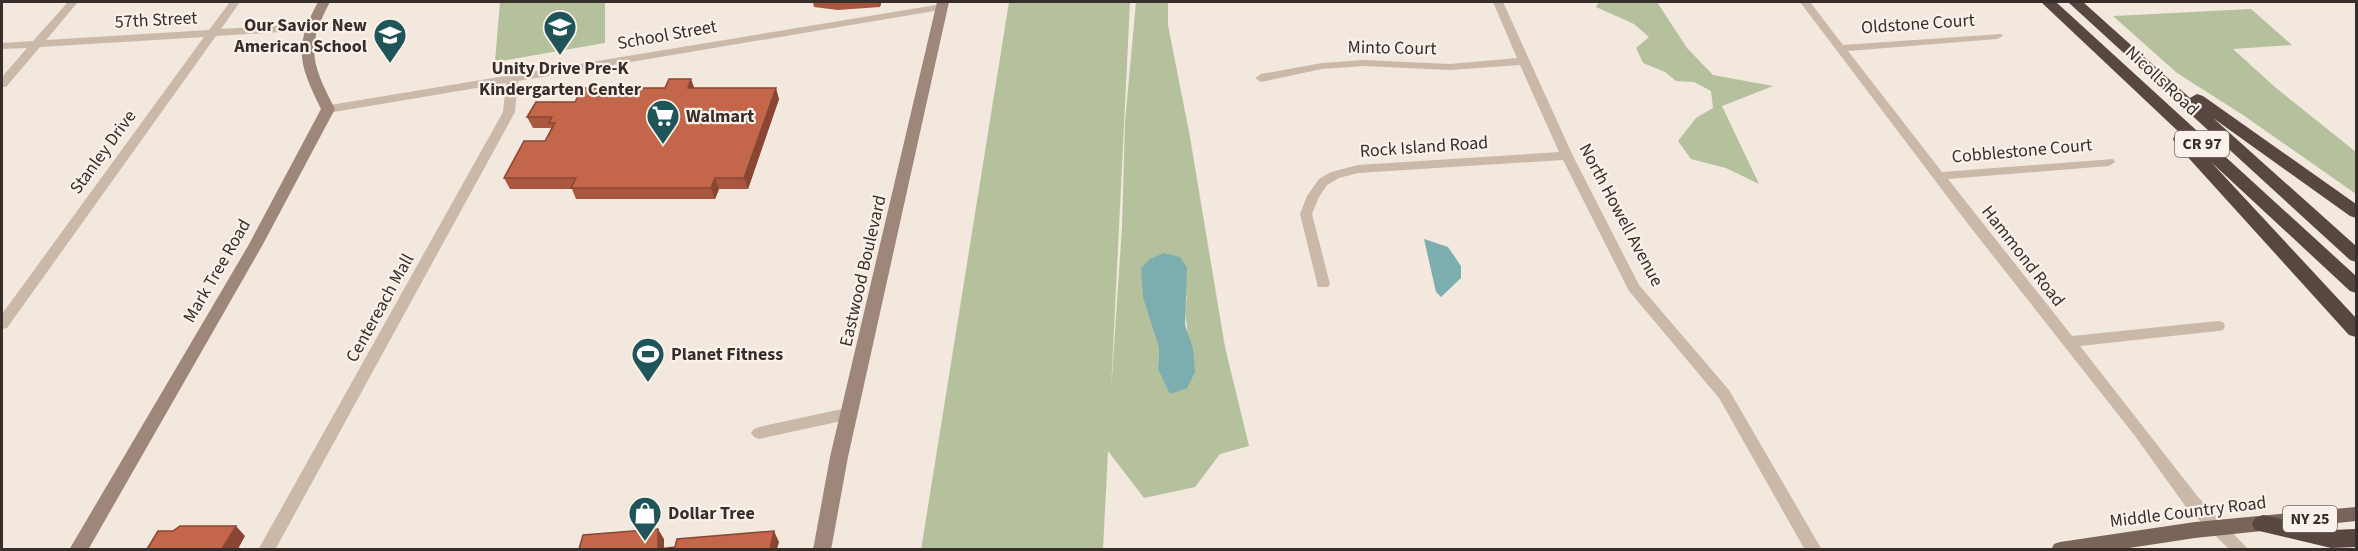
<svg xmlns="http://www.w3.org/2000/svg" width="2358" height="551" font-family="'Source Sans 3',sans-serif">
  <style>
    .green { fill: #b5c19d; fill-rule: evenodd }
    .water { fill: #7cadaf }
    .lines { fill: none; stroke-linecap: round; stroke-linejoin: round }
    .street { fill: #cab8a9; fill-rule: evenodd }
    .secondary { fill: #9e877a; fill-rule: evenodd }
    .primary { fill: #79645a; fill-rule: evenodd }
    .highway { fill: #584740; fill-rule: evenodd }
    .wall { fill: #a9583f }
    .shaded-wall { fill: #894733 }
    .building { fill: #c46649; stroke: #894733; stroke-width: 1.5 }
    .labels { text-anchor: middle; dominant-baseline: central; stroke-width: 4.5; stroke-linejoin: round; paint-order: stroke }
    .shield { fill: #faf2ea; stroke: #726863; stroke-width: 1.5 }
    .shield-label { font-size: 16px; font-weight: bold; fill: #372d29 }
    .street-label { font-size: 18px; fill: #372d29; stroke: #faf2ea }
    .poi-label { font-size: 18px; font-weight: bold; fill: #372d29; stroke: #faf2ea; text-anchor: start }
  </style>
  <rect width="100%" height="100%" fill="#f2e8dd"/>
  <path class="green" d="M500,2H605V43L495,62Z
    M1009,2H1130L1111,391L1122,227L1125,122L1136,2H1168V25L1190,137L1225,347L1249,446L1220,454L1195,487L1144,498L1108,451L1103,549L921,550ZM1187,296L1185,311L1188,335L1158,369L1159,348L1153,325Z
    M1599,2H1657L1687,48L1713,75L1773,86L1722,106L1759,184L1726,168L1691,159L1678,141L1696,118L1713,108L1711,91L1694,82L1676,81L1665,72L1643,63L1636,48L1649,37L1634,24L1596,7Z
    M2251,9L2292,45L2233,49L2276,88L2356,152V194L2243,115L2177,73L2113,16Z"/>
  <path class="water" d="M1424,239L1448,247L1461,266V278L1441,297L1436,292Z
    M1164,253L1180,257L1187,268L1185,325L1193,348L1195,372L1187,388L1170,394L1158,369L1159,348L1143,297L1141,268L1150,259Z"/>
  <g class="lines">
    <path class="street" d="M68,2H78L46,40L209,30L230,2H240L221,29L312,24L317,27L312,30L216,36L7,328L2,329V314L204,37L40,47L6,87H2V77L27,48L2,49V43L33,41Z
      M1493,2H1503L1573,156L1639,285L1729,390L1822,550H1805L1719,398L1629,291L1563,160L1358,173L1339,178L1327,185L1319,197L1312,214L1330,284L1328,287H1318L1300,214L1307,196L1319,179L1331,172L1358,165L1559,152L1520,65L1450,70L1364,66L1322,69L1261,82L1255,78L1261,74L1322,63L1364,60L1450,64L1517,58Z
      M1800,2H1810L1843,45L2001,34L2003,36L1997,39L1848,51L1942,172L2113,159L2115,162L2109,166L1948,179L2072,336L2218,321L2223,322L2225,326L2223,330L2218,331L2080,346L2198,497L2249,550H2230L2186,507L2135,436L1968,224Z
      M942,4L947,7L946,9L518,81L515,112L275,550H258L503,112L506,83L328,113L324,112L322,109L324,106Z
      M851,407L856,409L858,413L856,417L851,419L759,439L754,437L751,433L754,429L759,427Z"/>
    <path class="secondary" d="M318,2H330C305,48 312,64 335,109L262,246L88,550H69L248,246L321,109C299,64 293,48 318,2Z
      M937,2H949L848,457L831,550H813L830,457Z"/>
    <path class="primary" d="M2356,507V521L2195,538L2116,550H2051L2054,544L2060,542L2195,522Z"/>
    <path class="highway" d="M2041,2H2056L2356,276V293L2350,291L2211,162L2356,318V337L2349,335L2175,143L2173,139L2175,135L2181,134Z
      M2068,2H2083L2190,98L2197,94L2203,96L2356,204V218L2350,216L2213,118L2356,246V262L2350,260Z
      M2263,515L2331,530L2356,529V547L2331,548L2255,530L2252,524L2255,518Z"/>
  </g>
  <path class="wall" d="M813,2H890L881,3L880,7L838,10L814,7Z
    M694,88L779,99L748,189H719L715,199H576L572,189H510L504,178L545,141L551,128H533L527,117L575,102Z"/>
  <path class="shaded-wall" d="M879,2H890L881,3L880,7Z
    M691,79L695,90L688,88Z
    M776,88L779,99L748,189L744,178Z
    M715,178L719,189L715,199L711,188Z
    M236,526L245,536L238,549H222Z
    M658,529L664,539V549H658Z
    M774,531L779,542L777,549H770Z"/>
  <path class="building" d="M669,79H691L688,88H776L744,178H715L711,188H571L576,178H504L524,141H545L555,123H549L552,117H527L536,102H575L582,88H665Z
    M180,526H236L222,549H147L158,531H173Z
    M658,529V549H579L583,535Z
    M774,531L770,549H659L675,547L677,539Z"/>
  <defs>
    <symbol id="school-pin" viewBox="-11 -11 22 30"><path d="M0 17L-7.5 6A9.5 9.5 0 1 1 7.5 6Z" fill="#1f5559" stroke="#faf2ea"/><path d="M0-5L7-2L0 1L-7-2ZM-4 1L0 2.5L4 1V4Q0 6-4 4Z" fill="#fff"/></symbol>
    <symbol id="supermarket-pin" viewBox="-11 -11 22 30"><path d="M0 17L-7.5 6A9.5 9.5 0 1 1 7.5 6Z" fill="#1f5559" stroke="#faf2ea"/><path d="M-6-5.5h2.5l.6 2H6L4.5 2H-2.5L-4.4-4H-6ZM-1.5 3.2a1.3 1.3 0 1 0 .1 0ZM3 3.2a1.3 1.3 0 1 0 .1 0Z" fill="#fff"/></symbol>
    <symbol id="stadium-pin" viewBox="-11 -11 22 30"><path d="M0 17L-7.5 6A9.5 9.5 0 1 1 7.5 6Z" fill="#1f5559" stroke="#faf2ea"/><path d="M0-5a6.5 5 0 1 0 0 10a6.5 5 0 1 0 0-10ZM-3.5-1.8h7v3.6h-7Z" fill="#fff"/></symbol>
    <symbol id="shop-pin" viewBox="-11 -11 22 30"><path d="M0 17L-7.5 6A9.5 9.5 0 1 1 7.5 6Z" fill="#1f5559" stroke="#faf2ea"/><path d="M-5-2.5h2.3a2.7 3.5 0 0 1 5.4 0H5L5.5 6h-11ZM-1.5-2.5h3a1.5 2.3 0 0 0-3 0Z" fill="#fff"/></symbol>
  </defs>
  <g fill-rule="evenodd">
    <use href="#school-pin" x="541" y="8" width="38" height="52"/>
    <use href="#school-pin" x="371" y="16" width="38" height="52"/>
    <use href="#supermarket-pin" x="644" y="97" width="38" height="52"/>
    <use href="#stadium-pin" x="629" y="335" width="38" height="52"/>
    <use href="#shop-pin" x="626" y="494" width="38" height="52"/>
  </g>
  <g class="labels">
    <g class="shield">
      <rect x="2175" y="131" width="54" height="26" rx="4.5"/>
      <rect x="2283" y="506" width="54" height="26" rx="4.5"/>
    </g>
    <g class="shield-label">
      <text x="2202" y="144">CR 97</text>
      <text x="2310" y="519">NY 25</text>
    </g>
    <g class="street-label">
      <text transform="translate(156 20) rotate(-3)">57th Street</text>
      <text transform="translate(1918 24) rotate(-4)">Oldstone Court</text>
      <text transform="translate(667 35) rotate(-10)">School Street</text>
      <text transform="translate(1392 48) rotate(1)">Minto Court</text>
      <text transform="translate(2162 81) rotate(43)">Nicolls Road</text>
      <text transform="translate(1424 147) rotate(-4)">Rock Island Road</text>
      <text transform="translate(2022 151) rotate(-5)">Cobblestone Court</text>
      <text transform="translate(103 152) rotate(-54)">Stanley Drive</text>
      <text transform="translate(1621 215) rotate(62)">North Howell Avenue</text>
      <text transform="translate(2023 256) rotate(52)">Hammond Road</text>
      <text transform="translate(217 271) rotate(-60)">Mark Tree Road</text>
      <text transform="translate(863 271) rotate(-77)">Eastwood Boulevard</text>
      <text transform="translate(380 308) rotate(-61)">Centereach Mall</text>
      <text transform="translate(2188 512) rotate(-7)">Middle Country Road</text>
    </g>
    <g class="poi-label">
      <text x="367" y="25" text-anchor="end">Our Savior New<tspan x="367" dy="21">American School</tspan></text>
      <text x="560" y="68" text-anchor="middle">Unity Drive Pre-K<tspan x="560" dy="21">Kindergarten Center</tspan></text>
      <text x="686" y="116">Walmart</text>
      <text x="671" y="354">Planet Fitness</text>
      <text x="668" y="513">Dollar Tree</text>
    </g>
  </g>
  <rect width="2358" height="551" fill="none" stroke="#372d29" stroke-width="6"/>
</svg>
